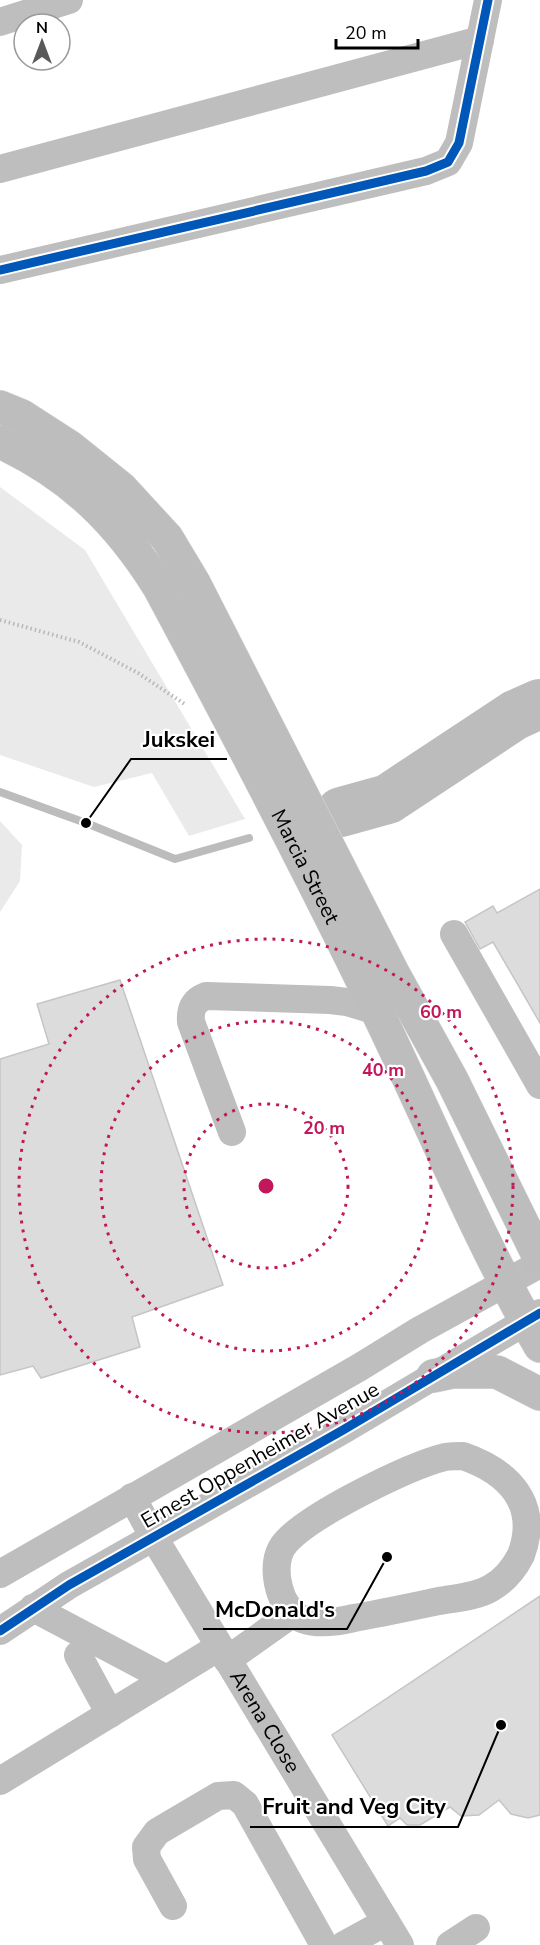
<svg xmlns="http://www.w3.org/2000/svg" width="540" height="1945" font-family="'Nunito Sans',sans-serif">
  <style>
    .green { fill: #eaeaea }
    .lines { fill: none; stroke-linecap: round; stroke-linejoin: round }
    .stream { stroke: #bcbcbc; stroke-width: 8 }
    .river { stroke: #bcbcbc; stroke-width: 50 }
    .building { fill: #dcdcdc; stroke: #c5c5c5; stroke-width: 1.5 }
    .major-casing { stroke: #dbdbdb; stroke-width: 34 }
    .path { stroke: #b8b8b8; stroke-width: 4; stroke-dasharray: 1.5 3; stroke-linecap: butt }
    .minor { stroke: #bebebe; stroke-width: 28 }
    .major { stroke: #bdbdbd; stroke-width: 33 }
    .cycleway-casing { stroke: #fff; stroke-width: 13 }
    .cycleway { stroke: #0057b8; stroke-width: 9 }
    .ring { fill: none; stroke: #c2185b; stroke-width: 3; stroke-dasharray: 3 6 }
    .labels { text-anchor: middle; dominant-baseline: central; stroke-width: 4.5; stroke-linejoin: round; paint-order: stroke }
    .street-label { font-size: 21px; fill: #000; stroke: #fff }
    .centre { fill: #c2185b; stroke: #fff; stroke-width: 3 }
    .ring-label { font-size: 18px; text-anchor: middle; font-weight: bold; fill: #c2185b; stroke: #fff; stroke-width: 4.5; stroke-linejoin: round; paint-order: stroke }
    .leader { fill: none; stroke: #000; stroke-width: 2 }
    .callout-dot { fill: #000; stroke: #fff; stroke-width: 2 }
    .callout-label { font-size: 22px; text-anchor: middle; font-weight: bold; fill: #000; stroke: #fff; stroke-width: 4.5; stroke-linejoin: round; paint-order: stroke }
  </style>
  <rect width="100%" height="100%" fill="#fff"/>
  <path class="green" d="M0,487L85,550L245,819L189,836L152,773L94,787L0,755Z
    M0,821L22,845L20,881L0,912Z"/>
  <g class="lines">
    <path class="stream" d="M0,792L86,823L175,859L249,838"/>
    <path class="river" d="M341,812L388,799L515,715L540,704"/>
  </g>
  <path class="building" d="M540,889V1023L493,942L480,949L465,922L493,906L497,913Z
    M120,980L223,1285L132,1317L140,1347L41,1378L33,1366L0,1375V1059L49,1044L37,1004Z
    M540,1596V1815L528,1818L511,1814L499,1800L479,1815L461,1816L450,1807L420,1825H407L400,1818L388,1826L332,1735Z"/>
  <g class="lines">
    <defs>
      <g id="major">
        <path d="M0,407L22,416L70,447L121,488L167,538L194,583L393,973L452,1080L540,1259"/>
        <path id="s2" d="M0,442C71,475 118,521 159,587C234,727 308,868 377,1011C431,1123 478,1239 540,1346"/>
        <path d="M433,1376L452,1372H497L540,1394"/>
      </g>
    </defs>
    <use href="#major" class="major-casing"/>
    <path class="path" d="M0,620L79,642L138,673L186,705"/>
    <g class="minor">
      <path d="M0,22L69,0"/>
      <path d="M0,169L480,40"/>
      <path d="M0,270L426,171L448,162L459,143L488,0"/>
      <path d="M454,934L540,1085"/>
      <path d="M232,1132L191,1022C190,1009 193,1001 206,996L330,1000L347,1002L377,1011"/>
      <path d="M463,1456C509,1472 540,1504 521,1555C514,1569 505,1580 491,1588C476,1597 455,1598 439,1601C410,1607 382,1613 354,1618C337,1622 307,1627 293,1613C276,1596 270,1560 286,1542C311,1514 409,1466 445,1457C451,1456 457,1456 463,1456Z"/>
      <path id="s1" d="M132,1497L153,1536L400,1945"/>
      <path d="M0,1574L360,1367L420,1330L540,1264"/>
      <path d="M33,1608L167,1679"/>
      <path d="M0,1631L69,1585L343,1430L540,1313"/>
      <path d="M78,1655L110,1714"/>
      <path d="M227,1660L293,1613"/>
      <path d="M0,1781L219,1647"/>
      <path d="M173,1906L147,1859L146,1847L157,1832L218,1796L234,1795L245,1804L324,1945"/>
      <path d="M344,1945L386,1922"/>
      <path d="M450,1945L476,1928"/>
    </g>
    <use href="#major" class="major"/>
    <defs>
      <path id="cycleway" d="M0,270L426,171L448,162L459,143L488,0
        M0,1631L69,1585L343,1430L540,1313"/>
    </defs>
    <use href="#cycleway" class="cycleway-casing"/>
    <use href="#cycleway" class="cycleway"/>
  </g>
  <g class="ring">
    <circle cx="266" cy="1186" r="82"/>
    <circle cx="266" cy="1186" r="165"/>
    <circle cx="266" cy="1186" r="247"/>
  </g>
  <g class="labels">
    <g class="street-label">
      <text stroke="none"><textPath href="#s2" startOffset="534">Marcia Street</textPath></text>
      <text transform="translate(260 1455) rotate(-30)">Ernest Oppenheimer Avenue</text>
      <text stroke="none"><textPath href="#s1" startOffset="261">Arena Close</textPath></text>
    </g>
  </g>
  <circle cx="266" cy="1186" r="9" class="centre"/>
  <g class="ring-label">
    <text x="441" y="1018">60 m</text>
    <text x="383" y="1076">40 m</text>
    <text x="324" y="1134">20 m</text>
  </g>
  <path class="leader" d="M86 823L131 759H227M387 1557L347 1629H203M501 1725L458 1827H250"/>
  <g class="callout-dot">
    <circle cx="86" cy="823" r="6"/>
    <circle cx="387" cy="1557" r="6"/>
    <circle cx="501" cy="1725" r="6"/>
  </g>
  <g class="callout-label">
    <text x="179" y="747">Jukskei</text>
    <text x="275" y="1617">McDonald's</text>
    <text x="354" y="1814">Fruit and Veg City</text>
  </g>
  <g transform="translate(42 42)"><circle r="28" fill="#ffffff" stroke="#999999" stroke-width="1.5"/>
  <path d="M0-4.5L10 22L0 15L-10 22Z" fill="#595959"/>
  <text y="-9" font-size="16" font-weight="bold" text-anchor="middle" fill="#000000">N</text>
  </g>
  <path d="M336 39v9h82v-9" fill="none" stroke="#000000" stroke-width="3"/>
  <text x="345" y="39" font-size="18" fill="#000000" stroke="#ffffff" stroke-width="4.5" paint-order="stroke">20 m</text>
</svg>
